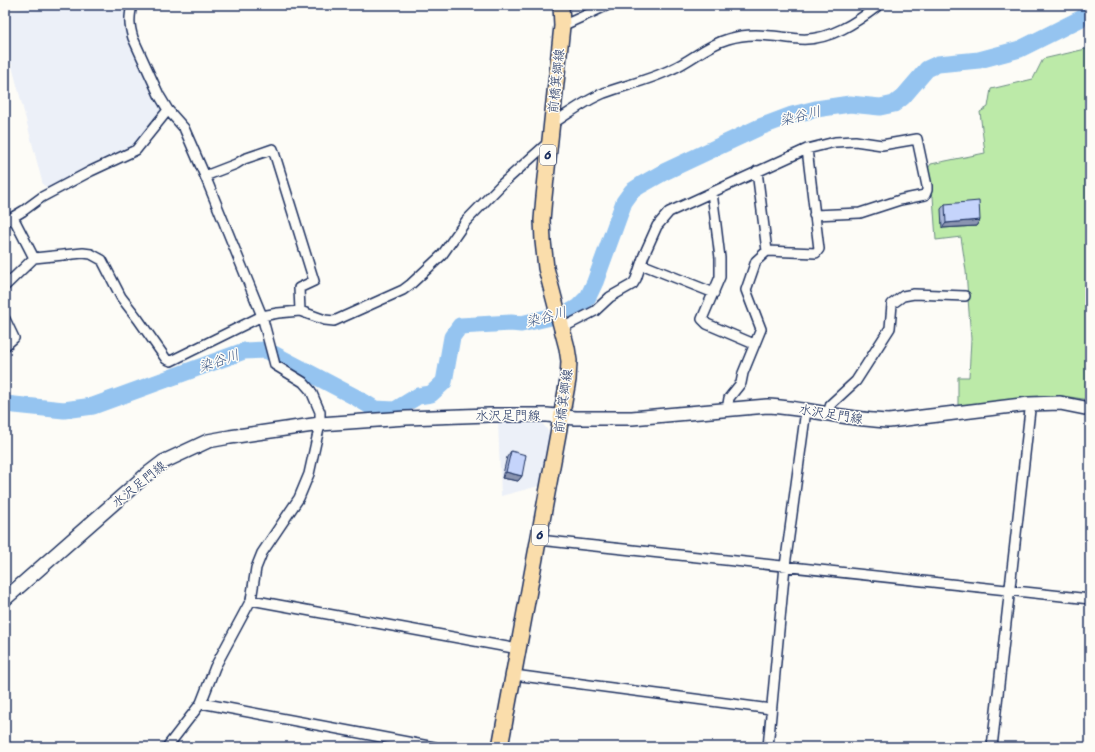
<svg xmlns="http://www.w3.org/2000/svg" width="1095" height="752" font-family="Sriracha,'Klee One',sans-serif">
  <style>
    .built { fill: #ecf0f8 }
    .garden { fill: #bceaa8; stroke: #6c8c83 }
    .lines { fill: none; stroke-linecap: round; stroke-linejoin: round }
    .river { stroke: #95c4f0; stroke-width: 17 }
    .minor-casing { stroke: #1b2f5e; stroke-width: 12 }
    .secondary-casing { stroke: #1b2f5e; stroke-width: 16 }
    .primary-casing { stroke: #1b2f5e; stroke-width: 18 }
    .minor { stroke: #fdfcf7; stroke-width: 9 }
    .secondary { stroke: #fdfcf7; stroke-width: 13 }
    .primary { stroke: #faddab; stroke-width: 15 }
    .wall { fill: #a9b6d8; stroke: #1b2f5e }
    .shaded-wall { fill: #8a94b0; stroke: #1b2f5e }
    .building { fill: #c5d4fb; stroke: #1b2f5e }
    .labels { text-anchor: middle; dominant-baseline: central; stroke-width: 3; stroke-linejoin: round; paint-order: stroke }
    .shield { fill: #fdfcf7; stroke: #5f6c8c; stroke-width: 1 }
    .shield-label { font-size: 12px; font-weight: bold; fill: #1b2f5e }
    .street-label { font-size: 13px; fill: #1b2f5e; stroke: #fdfcf7 }
    .water-label { font-size: 14px; font-style: italic; fill: #405c8a; stroke: #fdfcf7 }
  </style>
  <rect width="100%" height="100%" fill="#fdfcf7"/>
  <filter id="ink" filterUnits="userSpaceOnUse"><feTurbulence type="fractalNoise" baseFrequency=".025" numOctaves="2"/><feDisplacementMap in="SourceGraphic" scale="8" xChannelSelector="R" yChannelSelector="G"/><feConvolveMatrix kernelMatrix="1 2 1 2 8 2 1 2 1" color-interpolation-filters="sRGB"/></filter>
  <g filter="url(#ink)">
    <path class="built" d="M39,5H128L126,24L129,40L162,108V112L136,147L99,160L48,188L43,185L5,39V13Z
      M498,422L542,423L546,428L552,437L546,484L501,496Z"/>
    <path class="garden" d="M1090,48V400L1063,396L1040,397L958,406V377H969L971,339L966,271L961,237L936,240L933,196L931,195L927,170L931,164L985,153L980,112L988,107L991,89L1033,79L1043,59Z"/>
    <g class="lines">
      <path class="river" d="M5,404L64,410L93,406L244,351L266,350L357,398L375,409L395,410L418,396L431,394L444,382L452,337L460,326L511,323L521,324L568,313L578,307L588,297L595,282L624,202L632,191L641,185L664,172L760,127L792,115L816,109L850,104L880,107L894,104L903,97L927,69L938,64L979,60L1020,49L1086,16L1090,13"/>
      <defs>
        <path id="minor" d="M132,5C129,18 129,25 133,38L159,95L168,110L184,128L205,176L262,316L275,365L303,382L311,391L320,412V424L309,474L299,498L262,553L256,568L251,600L215,667L201,703L167,747
          M562,26L608,5
          M552,124C568,114 586,100 604,93C626,85 650,80 672,69C692,60 707,45 728,39C753,31 775,37 800,39C829,41 857,22 879,5
          M757,171L767,251
          M205,176L236,164L244,159L273,149L314,281L299,288L300,311
          M712,192L720,258V277L702,319L707,324L754,344
          M13,217L23,211L42,197L91,171L136,150L168,110
          M5,222L13,217L34,258L83,253L91,254L102,260L121,297L138,319L166,359L171,361L262,316L278,313L300,311L325,320L334,321L403,290L411,284L442,255L466,221L502,184L550,141
          M641,264L714,293
          M5,286L34,258
          M5,319L14,338L5,346
          M562,328L595,311L610,297L633,284L636,279L644,255L657,226L669,212L807,149L835,142L855,141L882,145L917,139L927,186V190L925,195L900,200L860,213L814,215
          M727,410L729,398L741,383L743,373L761,329L746,290L756,261L767,251L816,253L819,249L807,149
          M828,413L831,404L856,381L890,328L892,304L903,296L914,294L965,296
          M539,540L1090,599
          M251,600L518,649
          M514,675L771,709
          M201,703L434,747
          M768,747L785,566L806,410
          M992,747L1030,410L1029,404"/>
        <path id="secondary" d="M5,599L146,475L163,462L208,441L230,437L320,424L406,418L489,415H547L575,418H632L767,406C808,408 848,420 889,421L1029,404L1060,403L1090,409"/>
        <path id="primary" d="M500,747L568,380L569,361L567,348L546,268L543,241L542,220L544,197L562,26L561,5"/>
      </defs>
      <use href="#minor" class="minor-casing"/>
      <use href="#secondary" class="secondary-casing"/>
      <use href="#primary" class="primary-casing"/>
      <use href="#minor" class="minor"/>
      <use href="#secondary" class="secondary"/>
      <use href="#primary" class="primary"/>
    </g>
    <path class="wall" d="M945,204L980,220L976,226L942,228L941,209Z
      M511,451L522,476L518,481L502,478L507,457Z"/>
    <path class="shaded-wall" d="M980,220L976,226L942,228L946,223Z
      M506,472L522,476L518,481L502,478Z"/>
    <path class="building" d="M979,201L980,220L946,223L945,204Z
      M511,451L526,455L522,476L506,472Z"/>
  </g>
  <g class="labels">
    <g class="shield">
      <rect x="540" y="145" width="16" height="20" rx="3"/>
      <rect x="532" y="525" width="16" height="20" rx="3"/>
    </g>
    <g class="shield-label">
      <text x="548" y="155">6</text>
      <text x="540" y="535">6</text>
    </g>
    <g class="street-label">
      <text transform="translate(556 81) rotate(-84)">前橋箕郷線</text>
      <text transform="translate(563 401) rotate(-82)">前橋箕郷線</text>
      <text transform="translate(831 414) rotate(9)">水沢足門線</text>
      <text x="508" y="415">水沢足門線</text>
      <text transform="translate(139 484) rotate(-39)">水沢足門線</text>
    </g>
    <g class="water-label">
      <text transform="translate(800 116) rotate(-14)">染谷川</text>
      <text transform="translate(546 317) rotate(-15)">染谷川</text>
      <text transform="translate(219 361) rotate(-19)">染谷川</text>
    </g>
  </g>
  <rect width="1095" height="752" fill="none" stroke="#fdfcf7" stroke-width="20"/>
  <rect x="10" y="10" width="1075" height="732" fill="none" stroke="#1b2f5e" stroke-width="1.5" filter="url(#ink)"/>
</svg>
